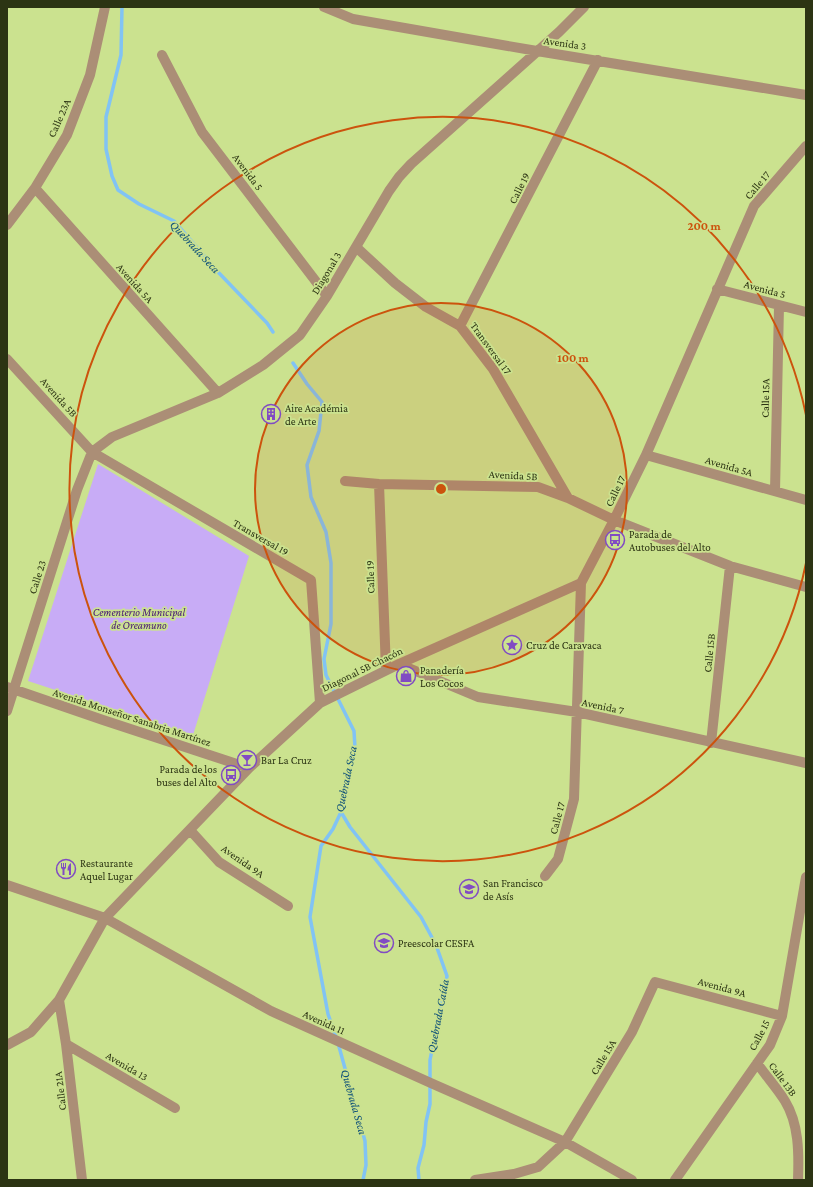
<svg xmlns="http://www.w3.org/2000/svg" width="813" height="1187" font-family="'Crimson Pro',serif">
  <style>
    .green { fill: #c8acf6 }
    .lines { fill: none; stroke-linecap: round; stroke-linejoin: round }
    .stream { stroke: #81c3f4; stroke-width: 3.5 }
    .minor { stroke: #ab8e76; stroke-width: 10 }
    .ring { fill: none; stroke: #cc530d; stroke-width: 2 }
    .labels { text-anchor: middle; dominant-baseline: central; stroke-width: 3.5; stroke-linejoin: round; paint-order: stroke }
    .street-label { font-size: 11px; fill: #2c3413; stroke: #cbe28f }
    .poi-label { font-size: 11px; fill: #2c3413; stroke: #cbe28f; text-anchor: start }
    .park-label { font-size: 11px; font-style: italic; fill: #461575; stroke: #cbe28f }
    .water-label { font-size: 12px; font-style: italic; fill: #105279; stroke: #cbe28f }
    .centre { fill: #cc530d; stroke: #cbe28f; stroke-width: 2 }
    .ring-label { font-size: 12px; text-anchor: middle; font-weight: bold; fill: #cc530d; stroke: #cbe28f; stroke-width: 3.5; stroke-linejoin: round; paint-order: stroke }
  </style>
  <rect width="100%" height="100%" fill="#cbe28f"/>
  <path class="green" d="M98,464L249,556L193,735L28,681Z"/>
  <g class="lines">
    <path class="stream" d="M122,7L121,55L106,117V149L112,176L118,190L139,204L174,221L219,273L267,323L273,332
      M293,363L307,384L322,402L319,431L307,465L311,497L326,532L331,563V624L324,659L326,675L354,731L355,748L351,768L343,789L341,812L333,829L321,846L310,917L328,1014L336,1037
      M341,812L350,827L421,917L436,945L447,976L430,1060V1104L426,1122L424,1145L418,1168L419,1180
      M338,1043L365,1141L366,1165L363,1180"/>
    <path class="minor" d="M324,7L353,19L537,51L806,95
      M162,55L202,132L327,296
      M35,188L218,393
      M7,225L35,188L67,135L90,75L105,7
      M356,247L395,283L426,307L460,326L493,369L568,498
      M717,289L806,312
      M460,326L598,60
      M7,359L92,452L311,580L320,703
      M92,452L112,437L218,393L263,365L300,335L327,296L389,191L399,177L411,164L559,32L584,7
      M646,455L806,500
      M345,481L379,484L538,487L568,498L614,520L730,566L806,587
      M379,484L386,670
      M775,491L779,306
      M399,664L478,697L577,712L806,763
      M7,687L103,720L249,768
      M7,711L77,490L92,452
      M711,743L730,566
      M190,830L219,862L288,906
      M545,876L558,859L574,799L581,583L614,520L646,455L754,206L806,146
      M7,885L105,918L271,1011L433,1084L565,1142L632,1180
      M59,1000L66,1044L82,1180
      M66,1044L175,1108
      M7,1045L31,1032L59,1000L105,918L249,768L320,703L399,664L581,583
      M757,1063C766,1076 777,1088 785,1101C799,1124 799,1153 798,1180
      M475,1180L514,1174L538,1167L565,1142L632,1032L655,982L782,1016
      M675,1180L770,1045L782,1016L806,877"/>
  </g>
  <circle cx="441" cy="489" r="186" fill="#cc530d" fill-opacity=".12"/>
  <g class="ring">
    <circle cx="441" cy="489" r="186"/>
    <path d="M806 563A372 372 0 1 1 806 415"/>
  </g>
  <defs>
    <symbol id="building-ring" viewBox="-11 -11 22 22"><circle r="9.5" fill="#cbe28f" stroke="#814bc3" stroke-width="1.5"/><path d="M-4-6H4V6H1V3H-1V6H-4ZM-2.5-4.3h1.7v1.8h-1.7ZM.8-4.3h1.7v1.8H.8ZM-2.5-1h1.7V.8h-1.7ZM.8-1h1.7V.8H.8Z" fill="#814bc3"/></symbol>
    <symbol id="bus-ring" viewBox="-11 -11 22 22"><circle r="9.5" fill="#cbe28f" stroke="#814bc3" stroke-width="1.5"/><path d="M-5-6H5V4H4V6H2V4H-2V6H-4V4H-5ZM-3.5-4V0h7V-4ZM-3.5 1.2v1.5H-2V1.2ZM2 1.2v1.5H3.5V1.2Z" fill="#814bc3"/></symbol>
    <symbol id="sight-ring" viewBox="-11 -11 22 22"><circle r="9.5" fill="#cbe28f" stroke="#814bc3" stroke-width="1.5"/><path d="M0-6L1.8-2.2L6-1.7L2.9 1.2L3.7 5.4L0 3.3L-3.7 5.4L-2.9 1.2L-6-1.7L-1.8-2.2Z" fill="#814bc3"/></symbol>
    <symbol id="shop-ring" viewBox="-11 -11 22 22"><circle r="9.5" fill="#cbe28f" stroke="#814bc3" stroke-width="1.5"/><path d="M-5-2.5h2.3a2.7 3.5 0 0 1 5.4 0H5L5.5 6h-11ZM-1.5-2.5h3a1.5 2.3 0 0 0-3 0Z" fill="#814bc3"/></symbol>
    <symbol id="bar-ring" viewBox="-11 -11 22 22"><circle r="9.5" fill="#cbe28f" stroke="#814bc3" stroke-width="1.5"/><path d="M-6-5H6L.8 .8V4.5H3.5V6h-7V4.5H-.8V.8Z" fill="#814bc3"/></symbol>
    <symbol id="restaurant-ring" viewBox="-11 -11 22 22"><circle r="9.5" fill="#cbe28f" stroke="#814bc3" stroke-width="1.5"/><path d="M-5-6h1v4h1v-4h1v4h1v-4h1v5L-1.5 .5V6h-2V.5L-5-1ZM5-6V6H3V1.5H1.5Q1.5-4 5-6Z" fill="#814bc3"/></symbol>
    <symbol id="school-ring" viewBox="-11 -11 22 22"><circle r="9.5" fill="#cbe28f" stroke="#814bc3" stroke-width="1.5"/><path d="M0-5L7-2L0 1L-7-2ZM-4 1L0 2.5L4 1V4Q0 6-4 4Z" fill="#814bc3"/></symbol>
  </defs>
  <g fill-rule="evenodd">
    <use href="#building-ring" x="260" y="403" width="22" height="22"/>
    <use href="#bus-ring" x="604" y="529" width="22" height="22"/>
    <use href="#sight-ring" x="501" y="634" width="22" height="22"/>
    <use href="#shop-ring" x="395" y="665" width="22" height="22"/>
    <use href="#bar-ring" x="236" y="749" width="22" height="22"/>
    <use href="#bus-ring" x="220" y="764" width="22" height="22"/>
    <use href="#restaurant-ring" x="55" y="858" width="22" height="22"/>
    <use href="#school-ring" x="458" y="878" width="22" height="22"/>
    <use href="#school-ring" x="373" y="932" width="22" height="22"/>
  </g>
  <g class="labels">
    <g class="street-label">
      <text transform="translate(565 43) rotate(8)">Avenida 3</text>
      <text transform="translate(59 118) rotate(-66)">Calle 23A</text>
      <text transform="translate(248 172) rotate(53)">Avenida 5</text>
      <text transform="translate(757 185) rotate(-50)">Calle 17</text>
      <text transform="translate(519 188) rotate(-63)">Calle 19</text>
      <text transform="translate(326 273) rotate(-59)">Diagonal 3</text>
      <text transform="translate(135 283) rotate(48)">Avenida 5A</text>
      <text transform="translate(765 289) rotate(15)">Avenida 5</text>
      <text transform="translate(491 348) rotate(54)">Transversal 17</text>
      <text transform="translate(59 397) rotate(48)">Avenida 5B</text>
      <text transform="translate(765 398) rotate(-89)">Calle 15A</text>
      <text transform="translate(729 466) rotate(16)">Avenida 5A</text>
      <text transform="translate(513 475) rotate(3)">Avenida 5B</text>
      <text transform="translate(615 491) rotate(-64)">Calle 17</text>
      <text transform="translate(261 537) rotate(30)">Transversal 19</text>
      <text transform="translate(37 577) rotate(-72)">Calle 23</text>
      <text transform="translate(370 577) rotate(-92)">Calle 19</text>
      <text transform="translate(709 653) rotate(-84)">Calle 15B</text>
      <text transform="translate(362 669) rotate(-26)">Diagonal 5B Chacón</text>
      <text transform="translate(603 706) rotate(12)">Avenida 7</text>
      <text transform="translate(132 717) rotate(18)">Avenida Monseñor Sanabria Martínez</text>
      <text transform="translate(557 818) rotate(-75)">Calle 17</text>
      <text transform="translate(243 861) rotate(35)">Avenida 9A</text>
      <text transform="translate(722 987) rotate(15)">Avenida 9A</text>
      <text transform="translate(324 1022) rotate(24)">Avenida 11</text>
      <text transform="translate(759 1035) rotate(-62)">Calle 15</text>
      <text transform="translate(603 1057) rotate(-59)">Calle 15A</text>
      <text transform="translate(127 1066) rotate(30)">Avenida 13</text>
      <text transform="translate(783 1079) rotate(54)">Calle 13B</text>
      <text transform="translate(60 1091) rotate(-97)">Calle 21A</text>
    </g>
    <g class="poi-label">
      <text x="285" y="408">Aire Académia<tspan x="285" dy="13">de Arte</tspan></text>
      <text x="629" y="534">Parada de<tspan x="629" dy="13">Autobuses del Alto</tspan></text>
      <text x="526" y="645">Cruz de Caravaca</text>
      <text x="420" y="670">Panadería<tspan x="420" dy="13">Los Cocos</tspan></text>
      <text x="261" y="760">Bar La Cruz</text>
      <text x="217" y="769" text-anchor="end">Parada de los<tspan x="217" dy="13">buses del Alto</tspan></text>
      <text x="80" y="863">Restaurante<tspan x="80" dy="13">Aquel Lugar</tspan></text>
      <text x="483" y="883">San Francisco<tspan x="483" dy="13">de Asís</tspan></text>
      <text x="398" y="943">Preescolar CESFA</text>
    </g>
    <g class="park-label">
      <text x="139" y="612">Cementerio Municipal<tspan x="139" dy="13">de Oreamuno</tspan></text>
    </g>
    <g class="water-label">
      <text transform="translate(195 247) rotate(47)">Quebrada Seca</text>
      <text transform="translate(346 779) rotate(-78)">Quebrada Seca</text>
      <text transform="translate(438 1016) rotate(-79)">Quebrada Caída</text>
      <text transform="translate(354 1102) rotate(74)">Quebrada Seca</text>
    </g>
  </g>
  <circle cx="441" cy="489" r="6" class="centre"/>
  <g class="ring-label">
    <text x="704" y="230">200 m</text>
    <text x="573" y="362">100 m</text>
  </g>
  <rect width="813" height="1187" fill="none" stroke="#2c3413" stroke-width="16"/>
</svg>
